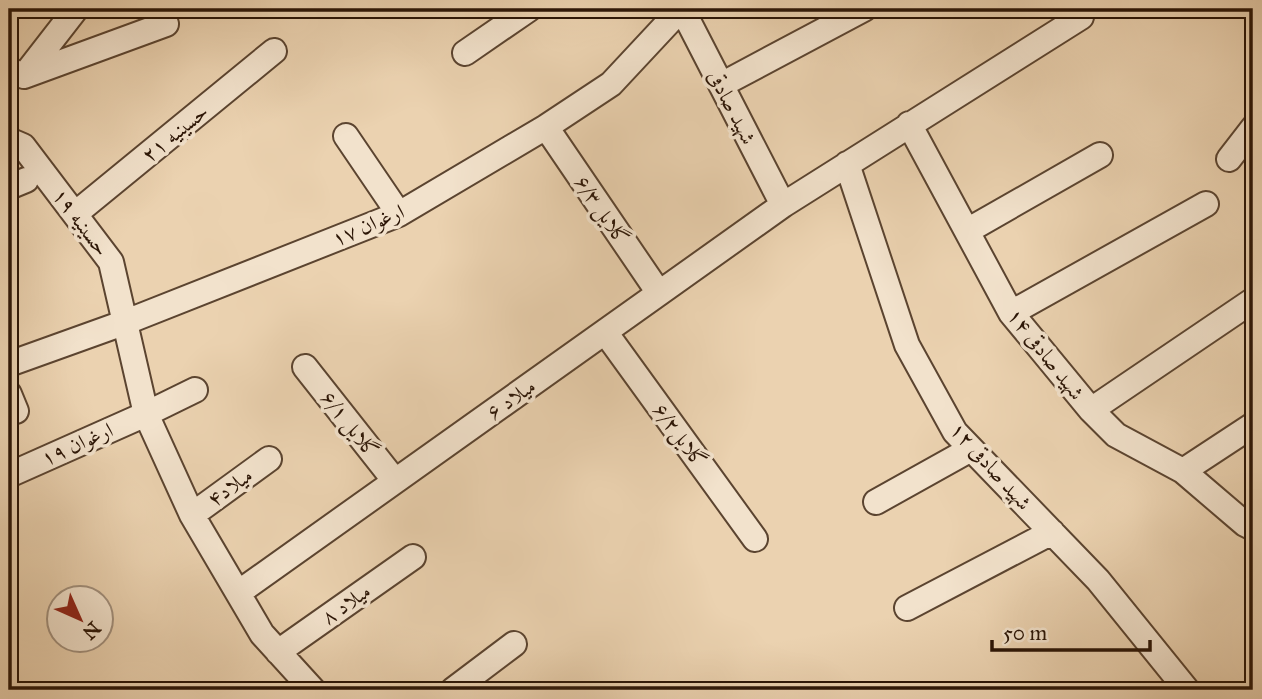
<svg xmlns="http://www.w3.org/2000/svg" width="1262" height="699" font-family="'IM FELL Great Primer',Amiri,serif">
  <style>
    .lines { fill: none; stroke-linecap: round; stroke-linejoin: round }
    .minor-casing { stroke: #5b4430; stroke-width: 28 }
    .minor { stroke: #f2e2cc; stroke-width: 24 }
    .labels { text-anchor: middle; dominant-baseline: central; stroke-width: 7; stroke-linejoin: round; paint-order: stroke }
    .street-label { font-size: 21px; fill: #2b1506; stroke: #f2e2cc }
  </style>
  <rect width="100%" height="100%" fill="#ebd2b0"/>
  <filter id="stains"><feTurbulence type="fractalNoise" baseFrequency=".00286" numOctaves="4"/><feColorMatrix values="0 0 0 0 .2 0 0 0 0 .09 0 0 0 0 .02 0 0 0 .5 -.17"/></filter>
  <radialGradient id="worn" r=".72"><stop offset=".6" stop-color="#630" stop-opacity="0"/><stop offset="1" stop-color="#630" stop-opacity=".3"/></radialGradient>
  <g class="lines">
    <defs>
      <path id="minor" d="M682,9L783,205
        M465,53L529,9
        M9,70L24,76L166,24
        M24,76L76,9
        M721,85L864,9
        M909,124L1011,313L1091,410L1116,435L1183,471L1245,524L1253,528
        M546,127L659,293
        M346,136L399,214
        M9,140L23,146L111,262L146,414L192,515L262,634L313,690
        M1229,159L1253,128
        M847,164L907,345L955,432L1098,580L1187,690
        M9,187L26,180
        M75,214L274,51
        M967,231L1100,155
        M1011,313L1206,204
        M605,332L755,539
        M9,364L126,322L399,214L546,127L611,84L681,9
        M305,367L395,481
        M9,394L16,411
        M1091,410L1252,301
        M1183,471L1253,425
        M9,475L146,414L195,390
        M876,502L971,449
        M192,515L269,459
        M238,593L783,205L1081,17
        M907,608L1052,532
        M278,652L413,557
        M453,690L514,644"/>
    </defs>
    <use href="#minor" class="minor-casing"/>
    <use href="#minor" class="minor"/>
  </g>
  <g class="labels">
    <g class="street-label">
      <text transform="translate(732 107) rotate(63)">شهید صادقی</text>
      <text transform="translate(175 133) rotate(-39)">حسینیه ۲۱</text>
      <text transform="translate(602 210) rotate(56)">گلایل ۶/۳</text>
      <text transform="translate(81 222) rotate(53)">حسینیه ۱۹</text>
      <text transform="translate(368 225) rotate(-23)">ارغوان ۱۷</text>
      <text transform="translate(1046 354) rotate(52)">شهید صادقی ۱۴</text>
      <text transform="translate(511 399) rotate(-35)">میلاد ۶</text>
      <text transform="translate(350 424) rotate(52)">گلایل ۶/۱</text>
      <text transform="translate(680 435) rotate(54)">گلایل۶/۲</text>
      <text transform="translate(77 444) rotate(-24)">ارغوان ۱۹</text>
      <text transform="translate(991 466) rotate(48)">شهید صادقی ۱۲</text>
      <text transform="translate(230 487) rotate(-36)">میلاد۴</text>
      <text transform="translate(346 604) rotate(-35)">میلاد ۸</text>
    </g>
  </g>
  <rect width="1262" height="699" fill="none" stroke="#ebd2b0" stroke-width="35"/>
  <rect x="10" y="10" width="1241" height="678" fill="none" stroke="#2b1506" stroke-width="3.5"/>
  <rect x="18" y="18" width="1227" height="664" fill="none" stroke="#2b1506" stroke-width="2"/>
  <g transform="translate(80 619) rotate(135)"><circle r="33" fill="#f2e2cc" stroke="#a2907d" stroke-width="2"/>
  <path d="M0-5L12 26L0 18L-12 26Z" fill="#8f2418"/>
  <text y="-10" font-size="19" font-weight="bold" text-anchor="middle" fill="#2b1506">N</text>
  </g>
  <path d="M992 640v10h158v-10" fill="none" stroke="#2b1506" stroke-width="3.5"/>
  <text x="1003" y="640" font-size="21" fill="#2b1506" stroke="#f2e2cc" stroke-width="5" paint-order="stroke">50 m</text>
  <rect width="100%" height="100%" filter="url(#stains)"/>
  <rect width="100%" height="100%" fill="url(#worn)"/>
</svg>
